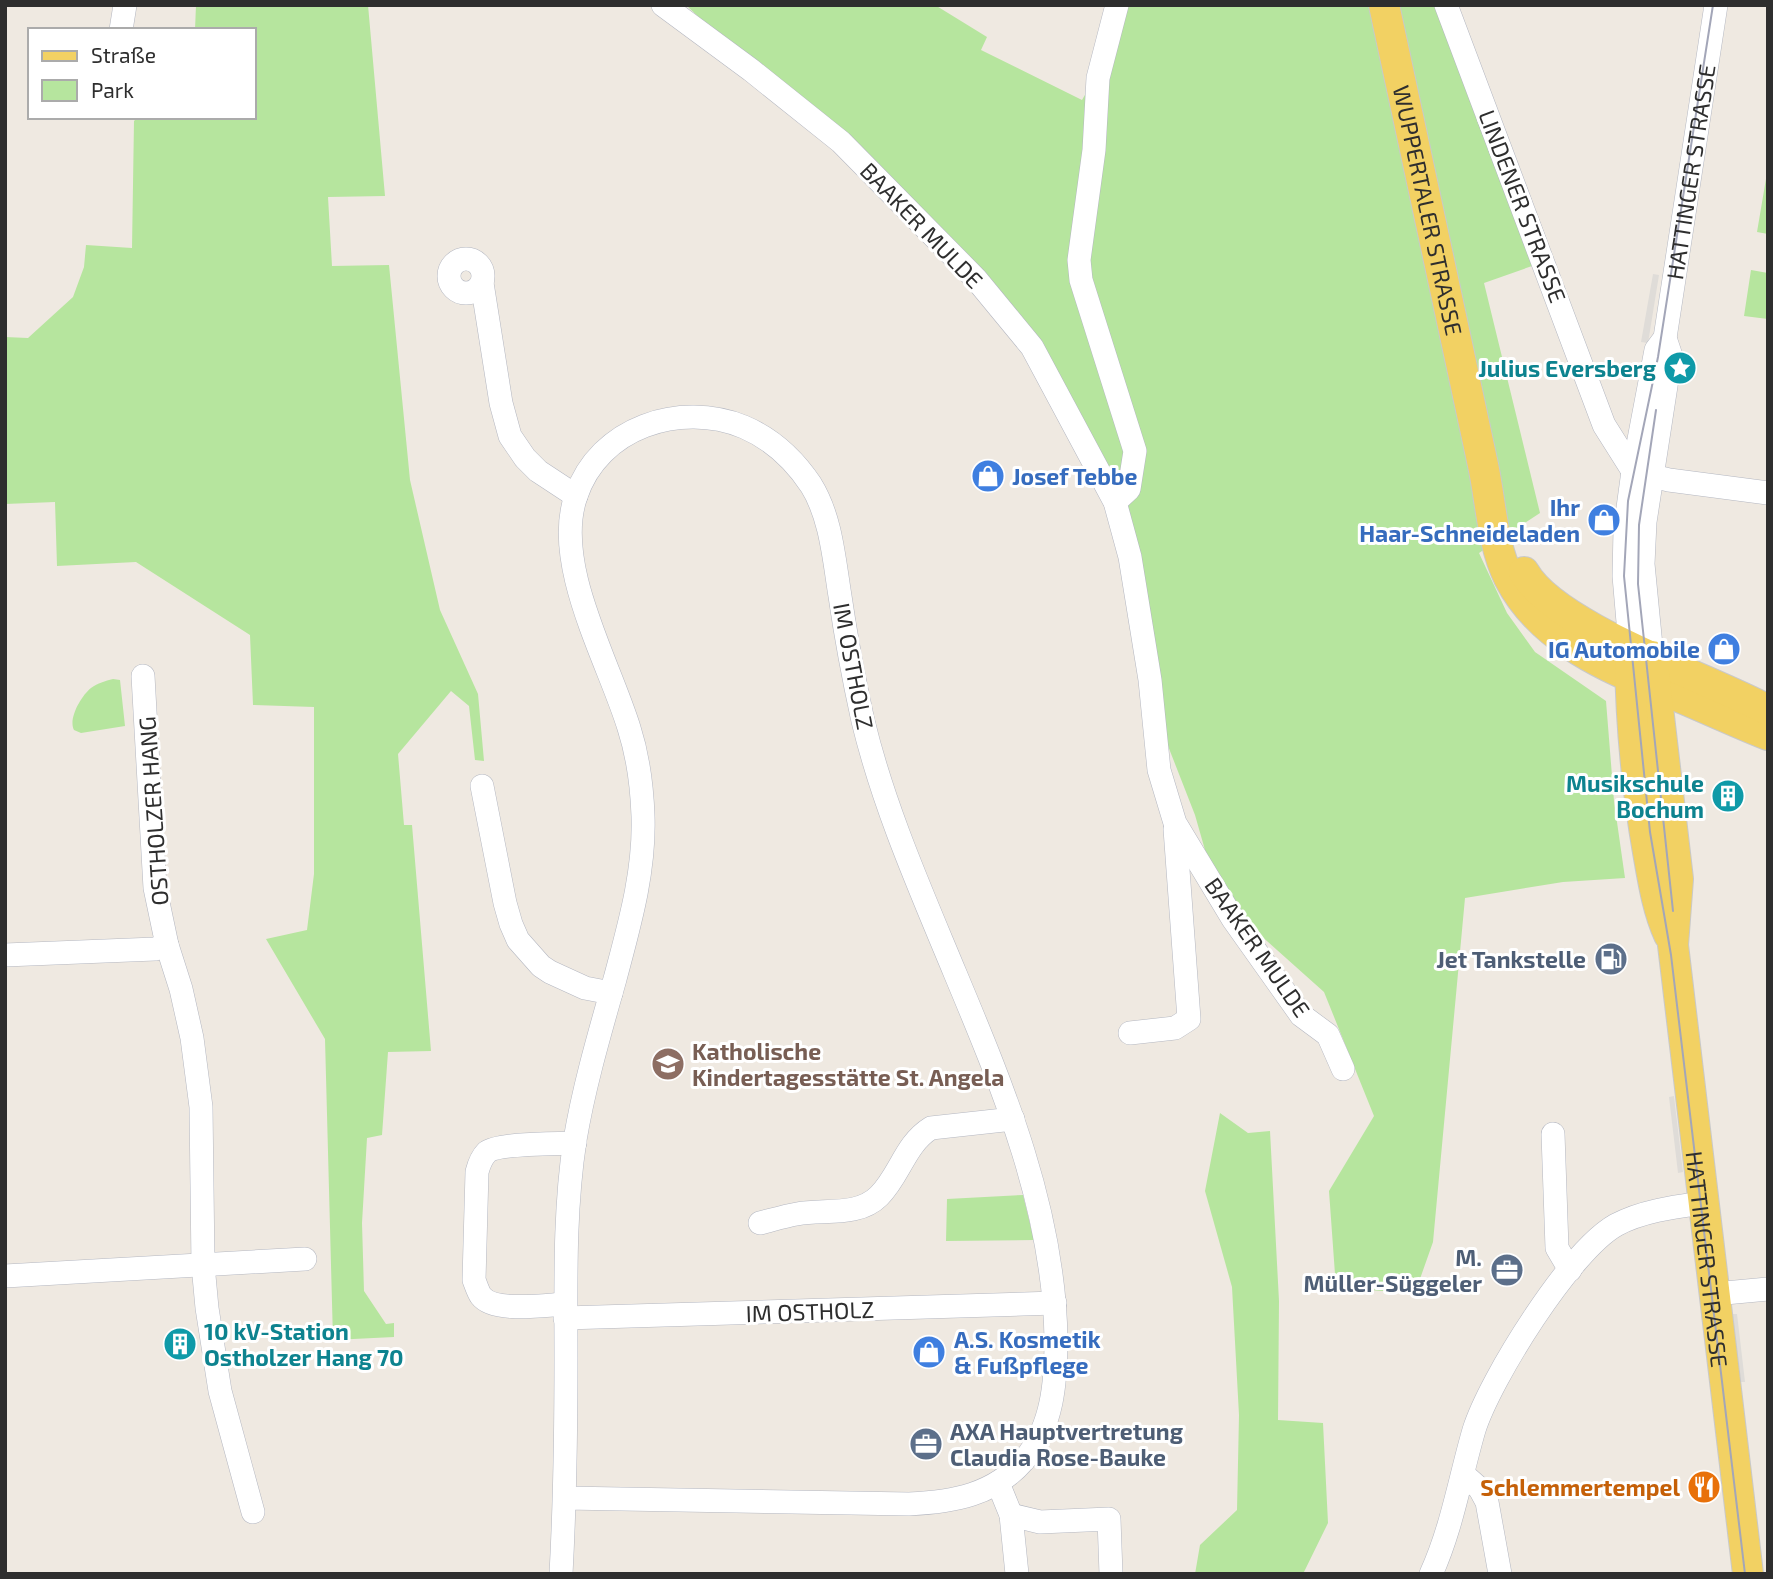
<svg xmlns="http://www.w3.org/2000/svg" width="1773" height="1579" font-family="'Exo 2',sans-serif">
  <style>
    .green { fill: #b6e59e }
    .plaza { fill: #dfdcd8 }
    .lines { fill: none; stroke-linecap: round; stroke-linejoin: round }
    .minor-casing { stroke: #b4b7c1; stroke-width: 24 }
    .major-casing { stroke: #c9c9c9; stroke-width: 32 }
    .minor { stroke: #fff; stroke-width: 23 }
    .major { stroke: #f2d163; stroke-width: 30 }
    .tram { stroke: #a3a6b8; stroke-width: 2 }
    .labels { text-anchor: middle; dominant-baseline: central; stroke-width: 6; stroke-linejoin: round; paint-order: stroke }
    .street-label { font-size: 23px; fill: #2e2e2e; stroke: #fff }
    .culture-label { font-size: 23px; font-weight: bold; fill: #0d838f; stroke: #fff; text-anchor: end }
    .shop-label { font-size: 23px; font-weight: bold; fill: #366cbe; stroke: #fff; text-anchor: start }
    .service-label { font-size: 23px; font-weight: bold; fill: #4e5e75; stroke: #fff; text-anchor: end }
    .education-label { font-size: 23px; font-weight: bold; fill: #785e54; stroke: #fff; text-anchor: start }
    .food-label { font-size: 23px; font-weight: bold; fill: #c56008; stroke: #fff; text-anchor: end }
  </style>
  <rect width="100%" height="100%" fill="#efe9e1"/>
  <path class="green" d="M196,5H368L385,196L328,197L332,266L389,265L410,480L440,610L478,694L484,761L475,760L469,706L451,691L398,754L404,825H412L431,1051L388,1052L382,1135L367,1138L362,1223L364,1291L386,1324L394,1323V1337L333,1340L325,1039L266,939L307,930L314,874V707L253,705L250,635L136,562L57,566L55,502L5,504V337L28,338L73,297L84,267L86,245L132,248L134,121L138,117H254V30H195Z
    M686,5H935L987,37L981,50L1082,100L1104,62L1120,5H1436L1532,266L1484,283L1540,513L1479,553L1507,613L1535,652L1606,701L1614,801L1625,878L1563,882L1465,898L1433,1242L1415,1293L1336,1288L1329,1191L1374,1116L1324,992L1250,926L1211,871L1195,815L1161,728L1122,492L1040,342Z
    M1768,167V234L1757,232Z
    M1751,270L1768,273V319L1744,316Z
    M113,679L120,680L125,726L81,733L74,730C68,719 81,696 91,688C98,683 105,681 113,679Z
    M1220,1113L1248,1133L1270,1131L1279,1301L1278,1420L1323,1423L1328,1523L1303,1574H1195L1200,1545L1237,1510L1239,1415L1232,1287L1205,1191Z
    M1023,1195L1034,1240L946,1241L947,1199Z"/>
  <path class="plaza" d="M1653,274L1659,275L1648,343L1641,342Z
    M1674,1096L1683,1172L1678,1173L1669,1097Z
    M1732,1314H1737L1745,1382H1741Z"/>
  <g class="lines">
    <defs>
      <g id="minor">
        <path d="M663,5L751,70L841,142L976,279L1032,347L1115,502L1130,557L1150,680L1159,770L1175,823L1233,919L1301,1015L1328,1035L1343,1069"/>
        <path d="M1446,5L1604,425L1633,471"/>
        <path d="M121,30L125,5"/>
        <circle cx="466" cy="276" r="17"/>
        <path d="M482,283L501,403L510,436L525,458L538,471L576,496"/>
        <path d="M1636,472L1669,480L1768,493"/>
        <path d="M1115,502L1129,489L1135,451L1081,280L1079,260L1094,150L1098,78L1117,5"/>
        <path id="s1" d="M1630,645L1624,576L1625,530L1633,471L1656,350L1665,338L1716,5"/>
        <path d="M1652,656L1643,564L1645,522L1670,360V353L1665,338"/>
        <path d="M143,676L155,888L167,945L181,989L192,1038L201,1107L203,1265L207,1308L220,1391L253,1512"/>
        <path d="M482,786L505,903L511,924L518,940L541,966L550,972L585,988L611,993"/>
        <path d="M5,955L155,949L167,945"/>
        <path d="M1130,1033L1175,1028L1189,1019L1175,829"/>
        <path d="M1553,1134L1557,1248L1570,1270"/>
        <path d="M760,1223C772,1220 785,1216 797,1214C824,1209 858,1217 879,1196C900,1175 905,1144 931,1128L1013,1119"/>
        <path d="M5,1276L305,1259"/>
        <path d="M1714,1294L1768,1289"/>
        <path d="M565,1304C545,1305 494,1313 481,1296C478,1292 476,1285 474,1280L477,1172C479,1164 481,1158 487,1152C499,1143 557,1144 575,1143"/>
        <path d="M565,1318L1055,1303"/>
        <path d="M1463,1474L1480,1489L1487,1502L1500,1574"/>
        <path d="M998,1483L1011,1515L1017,1574"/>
        <path d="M1011,1515L1040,1522L1109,1519L1111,1574"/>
        <path d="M561,1574C565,1501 566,1429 566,1357C566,1285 564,1211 575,1140C584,1086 600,1032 615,979C629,926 645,872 643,816C642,787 638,756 629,728C609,662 552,564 576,496C599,427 680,401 744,427C772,439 795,461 811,485C831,517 834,559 840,596C846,638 854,680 863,721C884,808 921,891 955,973C1004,1090 1054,1210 1056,1339C1056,1381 1053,1427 1024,1460C994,1495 953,1502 909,1504L565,1498"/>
        <path d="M1431,1574C1452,1528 1460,1478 1474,1430C1490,1379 1570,1251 1616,1225C1642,1211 1674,1207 1703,1203"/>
      </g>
      <g id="major">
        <path id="s2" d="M1384,5L1483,465C1491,502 1492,544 1509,578C1538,635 1599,665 1655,687C1693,702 1730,720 1768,735"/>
        <path d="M1524,572C1556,628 1707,677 1768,710"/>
        <path d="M1652,656L1678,879L1673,945L1748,1574"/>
        <path d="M1630,660C1631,724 1637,789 1648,852C1653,880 1657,908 1669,935"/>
      </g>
    </defs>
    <use href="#minor" class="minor-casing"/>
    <use href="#major" class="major-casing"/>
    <use href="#minor" class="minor"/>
    <use href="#major" class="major"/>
    <g class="tram">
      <path id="s3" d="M1713,5L1658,357L1628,501L1624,576L1650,832L1671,955L1745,1574"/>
      <path d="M1656,410L1639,525L1638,584L1673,911"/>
    </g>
  </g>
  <defs>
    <symbol id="sight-disc" viewBox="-11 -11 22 22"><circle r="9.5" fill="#0f9aa8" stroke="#fff"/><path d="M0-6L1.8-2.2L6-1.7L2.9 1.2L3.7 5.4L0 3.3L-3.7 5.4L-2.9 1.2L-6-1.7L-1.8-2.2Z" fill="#fff"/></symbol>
    <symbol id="shop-disc" viewBox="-11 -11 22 22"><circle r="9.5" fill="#3f7fe0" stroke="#fff"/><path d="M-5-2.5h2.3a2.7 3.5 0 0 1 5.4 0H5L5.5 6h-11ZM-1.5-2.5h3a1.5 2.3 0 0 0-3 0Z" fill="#fff"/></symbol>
    <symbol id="building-disc" viewBox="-11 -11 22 22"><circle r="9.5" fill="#0f9aa8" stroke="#fff"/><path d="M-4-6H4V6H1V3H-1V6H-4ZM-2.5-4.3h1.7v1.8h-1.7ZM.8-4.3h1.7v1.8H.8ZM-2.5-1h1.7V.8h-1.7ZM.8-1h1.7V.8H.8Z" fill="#fff"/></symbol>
    <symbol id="fuel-disc" viewBox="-11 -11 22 22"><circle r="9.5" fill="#5c6f8a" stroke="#fff"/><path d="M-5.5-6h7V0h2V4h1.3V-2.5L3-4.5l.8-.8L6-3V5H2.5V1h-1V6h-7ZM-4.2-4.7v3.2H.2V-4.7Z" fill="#fff"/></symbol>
    <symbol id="school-disc" viewBox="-11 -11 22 22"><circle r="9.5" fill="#8d6e63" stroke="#fff"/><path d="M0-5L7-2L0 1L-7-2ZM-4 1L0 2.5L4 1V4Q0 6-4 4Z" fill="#fff"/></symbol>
    <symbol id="office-disc" viewBox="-11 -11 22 22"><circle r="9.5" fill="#5c6f8a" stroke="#fff"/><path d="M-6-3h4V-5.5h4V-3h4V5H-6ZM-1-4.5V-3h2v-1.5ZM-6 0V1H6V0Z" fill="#fff"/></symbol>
    <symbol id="restaurant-disc" viewBox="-11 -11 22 22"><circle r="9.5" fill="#e8710a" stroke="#fff"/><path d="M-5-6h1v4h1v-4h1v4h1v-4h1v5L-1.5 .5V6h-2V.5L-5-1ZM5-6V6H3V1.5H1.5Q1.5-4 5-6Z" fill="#fff"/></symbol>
  </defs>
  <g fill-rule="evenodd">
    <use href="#sight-disc" x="1661" y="349" width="38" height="38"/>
    <use href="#shop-disc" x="969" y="457" width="38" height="38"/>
    <use href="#shop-disc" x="1585" y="501" width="38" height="38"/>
    <use href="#shop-disc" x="1705" y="630" width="38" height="38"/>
    <use href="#building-disc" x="1709" y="777" width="38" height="38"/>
    <use href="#fuel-disc" x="1592" y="940" width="38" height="38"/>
    <use href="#school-disc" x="649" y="1045" width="38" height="38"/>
    <use href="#office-disc" x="1488" y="1251" width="38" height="38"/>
    <use href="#building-disc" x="161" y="1325" width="38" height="38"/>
    <use href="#shop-disc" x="910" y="1333" width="38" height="38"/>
    <use href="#office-disc" x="907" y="1425" width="38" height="38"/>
    <use href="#restaurant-disc" x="1685" y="1468" width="38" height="38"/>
  </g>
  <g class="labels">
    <g class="street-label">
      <text stroke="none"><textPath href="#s1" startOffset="481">HATTINGER STRASSE</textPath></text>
      <text transform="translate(1523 206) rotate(69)">LINDENER STRASSE</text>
      <text stroke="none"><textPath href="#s2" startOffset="210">WUPPERTALER STRASSE</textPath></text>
      <text transform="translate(922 225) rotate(46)">BAAKER MULDE</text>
      <text transform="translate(854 666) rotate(79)">IM OSTHOLZ</text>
      <text transform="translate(153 811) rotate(-94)">OSTHOLZER HANG</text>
      <text transform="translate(1258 947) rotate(55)">BAAKER MULDE</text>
      <text stroke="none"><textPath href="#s3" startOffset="1267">HATTINGER STRASSE</textPath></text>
      <text transform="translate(810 1311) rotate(-2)">IM OSTHOLZ</text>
    </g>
    <g class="culture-label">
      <text x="1656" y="368">Julius Eversberg</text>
      <text x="1704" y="783">Musikschule<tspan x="1704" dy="26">Bochum</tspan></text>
      <text x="204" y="1331" text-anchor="start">10 kV-Station<tspan x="204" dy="26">Ostholzer Hang 70</tspan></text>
    </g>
    <g class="shop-label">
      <text x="1012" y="476">Josef Tebbe</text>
      <text x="1580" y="507" text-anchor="end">Ihr<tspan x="1580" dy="26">Haar-Schneideladen</tspan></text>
      <text x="1700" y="649" text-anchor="end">IG Automobile</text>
      <text x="954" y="1339">A.S. Kosmetik<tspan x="954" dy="26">&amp; Fußpflege</tspan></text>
    </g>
    <g class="service-label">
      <text x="1586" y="959">Jet Tankstelle</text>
      <text x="1482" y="1257">M.<tspan x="1482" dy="26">Müller-Süggeler</tspan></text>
      <text x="950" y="1431" text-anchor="start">AXA Hauptvertretung<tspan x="950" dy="26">Claudia Rose-Bauke</tspan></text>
    </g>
    <g class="education-label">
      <text x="692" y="1051">Katholische<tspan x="692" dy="26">Kindertagesstätte St. Angela</tspan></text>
    </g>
    <g class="food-label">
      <text x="1680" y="1487">Schlemmertempel</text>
    </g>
  </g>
  <rect width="1773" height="1579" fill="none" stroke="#2e2e2e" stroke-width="14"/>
  <rect x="28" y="28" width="228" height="91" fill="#ffffff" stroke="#ababab" stroke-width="2"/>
  <rect x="42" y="51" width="35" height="10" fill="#f2d163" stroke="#ababab" stroke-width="2"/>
  <text x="91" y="63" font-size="21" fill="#2e2e2e">Straße</text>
  <rect x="42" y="80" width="35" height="21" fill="#b6e59e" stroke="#ababab" stroke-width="2"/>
  <text x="91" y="98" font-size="21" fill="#2e2e2e">Park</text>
</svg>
